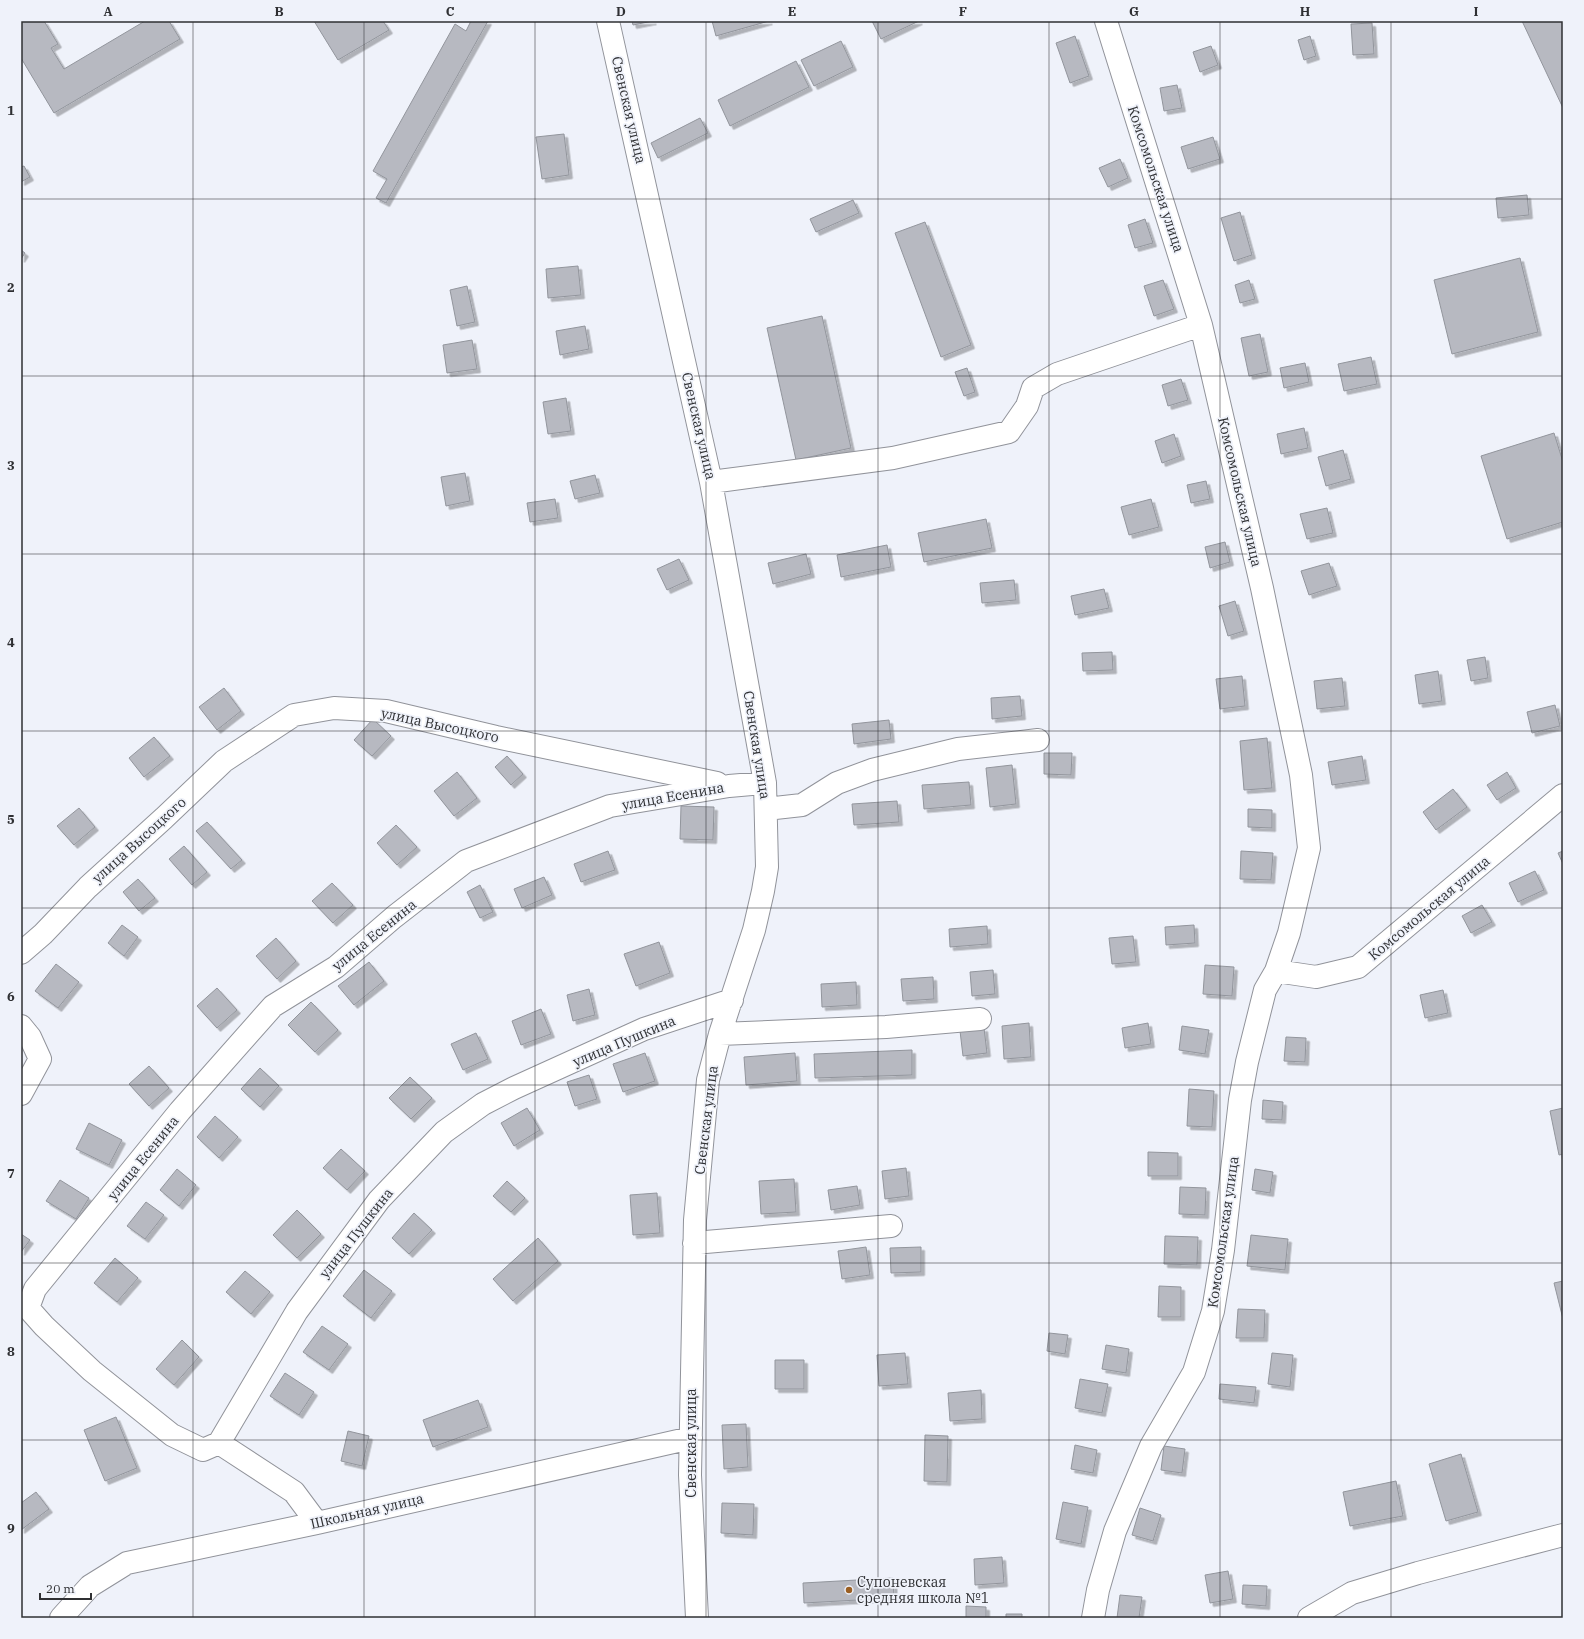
<svg xmlns="http://www.w3.org/2000/svg" width="1584" height="1639" font-family="'IBM Plex Serif',serif">
  <style>
    .building { fill: #b7b9c1; stroke: #92959c; filter: url(#shadow) }
    .lines { fill: none; stroke-linecap: round; stroke-linejoin: round }
    .minor-casing { stroke: #91939a; stroke-width: 24 }
    .minor { stroke: #fff; stroke-width: 22 }
    .grid { fill: none; stroke: #2f3033; stroke-width: 1; stroke-opacity: 0.55 }
    .poi-dot { fill: #9b5f22; stroke: #eff2fa; stroke-width: 1.5 }
    .labels { text-anchor: middle; dominant-baseline: central; stroke-width: 3.5; stroke-linejoin: round; paint-order: stroke }
    .street-label { font-size: 14px; fill: #2f3033; stroke: #eff2fa }
    .poi-label { font-size: 14px; fill: #2f3033; stroke: #eff2fa; text-anchor: start }
    .neatline { fill: none; stroke: #2f3033; stroke-width: 1.5 }
    .grid-label { font-size: 13px; text-anchor: middle; font-weight: bold; fill: #2f3033 }
  </style>
  <defs>
    <filter id="shadow"><feDropShadow dx="3.5" dy="3.5" stdDeviation="0" flood-color="#0004"/></filter>
  </defs>
  <rect width="100%" height="100%" fill="#eff2fa"/>
  <path class="building" d="M21,21H44L58,44L51,48L64,69L145,21H169L180,39L54,113L21,58Z
    M314,21H383L389,30L338,60Z
    M471,21H488L386,203L376,198L387,179L373,171L455,24L466,31Z
    M632,21H653L633,25Z
    M712,21H769L716,36Z
    M872,21H919L881,39Z
    M1522,21H1563V108Z
    M1372,23L1374,54L1353,55L1351,24Z
    M1075,36L1089,76L1070,83L1056,43Z
    M1310,36L1316,56L1304,60L1298,40Z
    M841,41L853,67L814,86L801,60Z
    M1211,46L1218,65L1200,72L1193,52Z
    M796,61L809,87L730,126L718,100Z
    M1177,85L1182,108L1164,111L1160,88Z
    M700,118L708,133L658,158L651,143Z
    M564,134L569,175L542,179L536,137Z
    M1213,137L1220,159L1188,169L1181,147Z
    M1120,159L1128,178L1108,187L1099,168Z
    M24,166L30,177L21,182V167Z
    M1527,195L1529,215L1498,218L1496,198Z
    M853,200L859,213L816,232L810,219Z
    M1240,212L1252,255L1234,261L1221,218Z
    M1145,219L1153,243L1135,248L1128,225Z
    M925,222L971,345L941,357L895,233Z
    M21,250L25,253L21,259Z
    M1520,258L1538,332L1452,354L1434,280Z
    M578,266L581,295L548,298L546,269Z
    M1163,280L1174,309L1154,316L1144,286Z
    M1249,280L1255,299L1240,303L1235,285Z
    M467,286L475,322L457,326L450,290Z
    M822,316L851,448L796,460L767,328Z
    M585,326L589,349L560,355L556,331Z
    M1260,334L1268,372L1249,376L1241,338Z
    M472,340L477,369L447,373L443,345Z
    M1371,357L1377,384L1344,391L1338,364Z
    M1305,363L1309,382L1284,388L1280,368Z
    M967,368L975,392L964,396L955,372Z
    M1181,379L1188,400L1168,406L1162,385Z
    M566,398L571,431L548,434L543,402Z
    M1304,428L1308,448L1281,454L1277,434Z
    M1554,433L1563,462V522L1507,539L1481,456Z
    M1174,434L1181,456L1162,463L1155,441Z
    M1343,450L1351,479L1326,486L1318,457Z
    M465,473L470,501L446,506L441,477Z
    M595,475L600,493L575,499L570,481Z
    M1206,481L1210,499L1191,503L1187,485Z
    M555,499L558,518L530,522L527,503Z
    M1151,499L1159,527L1129,535L1121,507Z
    M1327,508L1333,533L1307,539L1300,514Z
    M986,519L992,548L924,562L918,533Z
    M1225,542L1230,562L1210,568L1205,547Z
    M887,545L891,567L841,577L837,555Z
    M806,554L811,574L773,584L768,563Z
    M679,559L689,580L667,590L657,569Z
    M1329,563L1337,586L1309,595L1301,571Z
    M1014,580L1016,600L982,603L980,583Z
    M1104,589L1109,608L1075,615L1071,596Z
    M1235,601L1244,631L1228,636L1219,606Z
    M1112,652L1113,670L1083,671L1082,653Z
    M1485,657L1488,678L1471,681L1467,660Z
    M1438,671L1442,701L1419,704L1415,675Z
    M1242,676L1245,706L1220,709L1216,679Z
    M1342,678L1345,706L1317,709L1314,681Z
    M224,688L241,711L217,730L199,707Z
    M1020,696L1022,716L992,719L991,698Z
    M1555,705L1560,726L1532,733L1527,712Z
    M373,719L391,736L372,756L354,740Z
    M889,720L891,739L854,744L852,724Z
    M154,737L170,756L144,777L129,758Z
    M1267,738L1272,788L1244,790L1240,741Z
    M1044,753H1072L1071,775L1044,774Z
    M507,756L523,774L511,785L495,767Z
    M1362,756L1366,780L1332,785L1328,762Z
    M1012,765L1016,804L990,807L986,768Z
    M457,772L477,798L454,816L434,791Z
    M1507,772L1516,788L1497,800L1487,785Z
    M969,782L971,805L924,809L922,785Z
    M1453,789L1467,807L1436,830L1423,812Z
    M897,801L899,822L854,825L852,804Z
    M681,806L714,807L713,840L680,839Z
    M79,808L95,827L74,845L57,826Z
    M1248,809L1272,810V828L1248,827Z
    M207,822L242,860L231,869L196,831Z
    M396,825L417,847L397,865L377,843Z
    M184,846L207,872L192,885L169,859Z
    M608,851L615,870L581,882L574,864Z
    M1241,851L1273,853L1271,880L1240,879Z
    M1563,851V864L1558,853Z
    M1535,871L1544,890L1518,902L1509,883Z
    M544,877L552,895L522,908L514,889Z
    M138,879L155,898L139,911L123,892Z
    M332,883L353,905L333,923L312,901Z
    M480,885L493,912L480,918L467,892Z
    M1482,905L1492,922L1471,933L1462,916Z
    M122,925L138,937L124,956L108,943Z
    M1194,925L1195,943L1166,945L1165,927Z
    M987,926L988,944L950,947L949,929Z
    M1133,936L1136,962L1112,964L1109,938Z
    M276,938L296,961L277,979L256,956Z
    M659,942L670,973L636,986L624,954Z
    M369,962L384,981L354,1005L338,986Z
    M56,964L79,982L58,1008L35,991Z
    M1205,965L1234,967L1232,996L1203,994Z
    M993,970L995,994L972,996L970,972Z
    M933,977L934,999L903,1001L901,979Z
    M856,982L857,1005L822,1007L821,984Z
    M217,988L237,1010L217,1028L197,1006Z
    M589,989L595,1015L573,1021L567,995Z
    M1443,990L1448,1013L1425,1018L1420,995Z
    M311,1002L338,1030L315,1052L288,1025Z
    M541,1009L551,1034L521,1045L512,1021Z
    M1029,1023L1031,1057L1004,1059L1002,1026Z
    M1148,1023L1151,1044L1125,1048L1122,1028Z
    M1182,1026L1209,1030L1205,1054L1179,1050Z
    M984,1028L987,1053L963,1056L960,1031Z
    M476,1033L488,1059L463,1070L451,1044Z
    M1286,1037L1306,1038L1305,1062L1284,1061Z
    M912,1050V1075L815,1078L814,1054Z
    M645,1053L655,1081L623,1092L613,1064Z
    M795,1053L797,1081L746,1085L744,1057Z
    M149,1066L169,1088L149,1106L129,1084Z
    M260,1068L279,1086L260,1107L241,1089Z
    M589,1075L597,1099L575,1106L567,1082Z
    M410,1077L432,1098L411,1119L389,1098Z
    M1189,1089L1214,1091L1212,1127L1187,1126Z
    M1263,1100L1283,1102L1282,1120L1262,1119Z
    M527,1108L540,1130L514,1146L501,1123Z
    M1563,1108V1154L1559,1155L1550,1111Z
    M215,1116L238,1137L219,1158L197,1137Z
    M89,1123L122,1140L109,1165L76,1149Z
    M341,1149L365,1171L347,1190L323,1168Z
    M1148,1152L1178,1153V1176H1148Z
    M906,1168L909,1196L885,1199L882,1171Z
    M177,1169L196,1185L179,1206L160,1190Z
    M1255,1169L1273,1172L1270,1193L1252,1190Z
    M794,1179L796,1212L761,1214L759,1181Z
    M60,1180L89,1198L76,1219L46,1201Z
    M507,1181L525,1198L511,1212L493,1196Z
    M857,1186L860,1205L831,1210L828,1190Z
    M1180,1187L1206,1188L1205,1215L1179,1214Z
    M657,1193L660,1233L633,1235L630,1195Z
    M146,1202L164,1215L145,1239L127,1226Z
    M297,1210L321,1234L297,1258L273,1235Z
    M414,1213L432,1230L409,1254L392,1238Z
    M21,1234L30,1240L21,1252Z
    M1251,1235L1288,1239L1285,1270L1247,1266Z
    M1165,1236L1198,1237L1197,1265L1164,1264Z
    M538,1238L558,1261L513,1301L493,1279Z
    M866,1247L870,1275L842,1279L838,1251Z
    M921,1247V1272L891,1273L890,1248Z
    M115,1258L138,1278L117,1302L94,1283Z
    M364,1270L392,1291L371,1318L343,1296Z
    M245,1271L270,1292L251,1314L226,1292Z
    M1563,1281V1319L1554,1283Z
    M1159,1286L1181,1287V1317H1158Z
    M1238,1309L1265,1310L1264,1338H1236Z
    M322,1326L348,1344L329,1370L303,1352Z
    M1049,1333L1068,1335L1065,1354L1047,1351Z
    M182,1340L199,1357L174,1385L156,1369Z
    M1106,1345L1129,1349L1126,1373L1102,1369Z
    M905,1353L908,1384L879,1386L877,1355Z
    M1272,1353L1293,1355L1290,1387L1268,1384Z
    M775,1360H804V1389H775Z
    M285,1373L314,1392L299,1415L270,1396Z
    M1080,1379L1108,1384L1102,1413L1075,1408Z
    M1220,1384L1256,1387L1254,1403L1219,1399Z
    M981,1390L982,1419L950,1421L948,1393Z
    M478,1400L488,1427L433,1447L423,1420Z
    M116,1417L137,1468L105,1481L84,1430Z
    M746,1424L748,1467L724,1469L722,1425Z
    M348,1431L369,1436L362,1466L341,1461Z
    M925,1435L948,1436L947,1482L924,1481Z
    M1075,1445L1097,1450L1093,1473L1071,1469Z
    M1164,1446L1185,1449L1182,1473L1161,1470Z
    M1461,1454L1478,1512L1446,1521L1429,1464Z
    M1396,1481L1403,1516L1350,1526L1343,1492Z
    M36,1492L49,1509L21,1530V1503Z
    M1063,1502L1088,1507L1081,1544L1056,1539Z
    M722,1503L754,1504L753,1535L721,1533Z
    M1140,1508L1161,1515L1153,1541L1132,1535Z
    M1002,1557L1004,1583L975,1585L974,1559Z
    M1228,1571L1233,1599L1210,1603L1205,1575Z
    M893,1578L894,1598L804,1603L803,1583Z
    M1243,1585L1267,1586L1266,1606L1242,1604Z
    M1120,1595L1142,1597L1139,1618H1117Z
    M966,1606L986,1607V1618H966Z
    M1006,1614H1022V1618H1006Z"/>
  <g class="lines">
    <defs>
      <path id="minor" d="M608,21L711,482L765,783L767,867L763,891L754,930L720,1034L708,1080L695,1220L690,1475L697,1618
        M711,482L893,458L1009,432L1027,406L1033,388L1057,374L1201,325
        M766,809L802,805L837,783L872,770L958,749L1038,740
        M21,953L43,934L88,887L164,818L224,761L294,715L334,708L386,711L496,737L717,783
        M1276,971L1316,977L1358,967L1563,795
        M21,1026L30,1037L40,1059L21,1094
        M720,1034L886,1027L980,1019
        M694,1243L891,1226
        M219,1443L203,1450L172,1435L92,1371L44,1326L28,1308L35,1289L180,1111L273,1006L336,967L394,917L466,861L610,806L729,786L765,783
        M317,1523L294,1492L219,1443L297,1311L379,1200L444,1132L483,1104L514,1088L644,1029L732,1000
        M61,1618L90,1586L127,1563L317,1523L691,1438
        M1093,1618L1098,1590L1115,1531L1151,1446L1194,1372L1213,1311L1223,1250L1240,1100L1247,1062L1265,990L1276,971L1289,933L1309,848L1301,775L1262,588L1201,325L1106,21
        M1309,1618L1352,1593L1418,1573L1563,1535"/>
    </defs>
    <use href="#minor" class="minor-casing"/>
    <use href="#minor" class="minor"/>
  </g>
  <path class="grid" d="M193,21V1618M364,21V1618M535,21V1618M706,21V1618M878,21V1618M1049,21V1618M1220,21V1618M1391,21V1618M21,199H1563M21,376H1563M21,554H1563M21,731H1563M21,908H1563M21,1085H1563M21,1263H1563M21,1440H1563"/>
  <circle class="poi-dot" cx="849" cy="1590" r="4"/>
  <g class="labels">
    <g class="street-label">
      <text transform="translate(629 110) rotate(77)">Свенская улица</text>
      <text transform="translate(1156 179) rotate(72)">Комсомольская улица</text>
      <text transform="translate(699 426) rotate(77)">Свенская улица</text>
      <text transform="translate(1240 492) rotate(77)">Комсомольская улица</text>
      <text transform="translate(440 725) rotate(12)">улица Высоцкого</text>
      <text transform="translate(757 745) rotate(81)">Свенская улица</text>
      <text transform="translate(673 796) rotate(-10)">улица Есенина</text>
      <text transform="translate(139 840) rotate(-42)">улица Высоцкого</text>
      <text transform="translate(1429 908) rotate(-40)">Комсомольская улица</text>
      <text transform="translate(374 935) rotate(-39)">улица Есенина</text>
      <text transform="translate(624 1041) rotate(-23)">улица Пушкина</text>
      <text transform="translate(706 1120) rotate(-83)">Свенская улица</text>
      <text transform="translate(143 1158) rotate(-51)">улица Есенина</text>
      <text transform="translate(1223 1232) rotate(-82)">Комсомольская улица</text>
      <text transform="translate(356 1233) rotate(-52)">улица Пушкина</text>
      <text transform="translate(691 1443) rotate(-90)">Свенская улица</text>
      <text transform="translate(367 1511) rotate(-13)">Школьная улица</text>
    </g>
    <g class="poi-label">
      <text x="857" y="1582">Супоневская<tspan x="857" dy="16">средняя школа №1</tspan></text>
    </g>
  </g>
  <rect width="1584" height="1639" fill="none" stroke="#eff2fa" stroke-width="44"/>
  <path d="M40 1593v6h51v-6" fill="none" stroke="#2f3033" stroke-width="2"/>
  <text x="46" y="1593" font-size="12" fill="#2f3033" stroke="#eff2fa" stroke-width="3" paint-order="stroke">20 m</text>
  <rect x="22" y="22" width="1540" height="1595" class="neatline"/>
  <g class="grid-label">
    <text x="108" y="16">A</text>
    <text x="279" y="16">B</text>
    <text x="450" y="16">C</text>
    <text x="621" y="16">D</text>
    <text x="792" y="16">E</text>
    <text x="963" y="16">F</text>
    <text x="1134" y="16">G</text>
    <text x="1305" y="16">H</text>
    <text x="1476" y="16">I</text>
    <text x="11" y="115">1</text>
    <text x="11" y="292">2</text>
    <text x="11" y="470">3</text>
    <text x="11" y="647">4</text>
    <text x="11" y="824">5</text>
    <text x="11" y="1001">6</text>
    <text x="11" y="1178">7</text>
    <text x="11" y="1356">8</text>
    <text x="11" y="1533">9</text>
  </g>
</svg>
